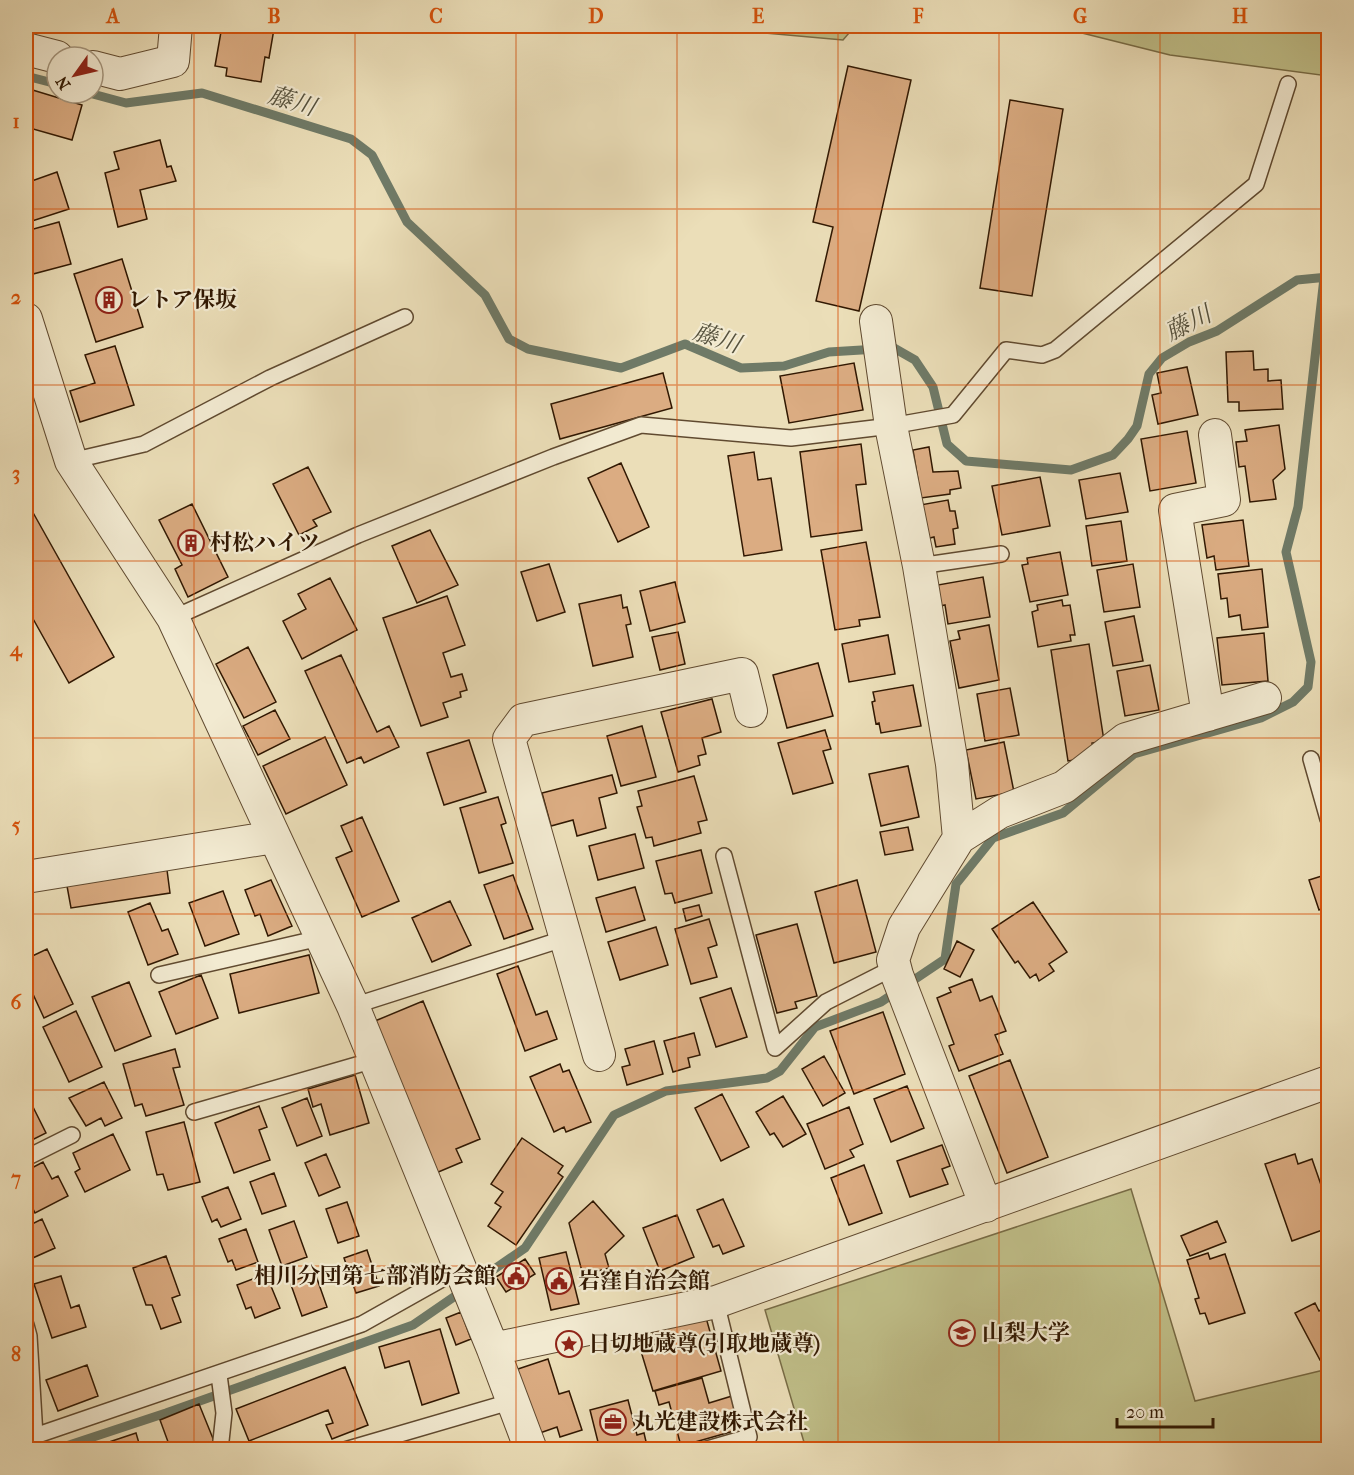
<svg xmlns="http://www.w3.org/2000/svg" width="1354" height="1475" font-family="'IM FELL French Canon','Noto Serif JP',serif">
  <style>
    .green { fill: #c0bf89; stroke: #786c46; stroke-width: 1.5 }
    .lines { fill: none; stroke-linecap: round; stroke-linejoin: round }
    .stream { stroke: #6f7a67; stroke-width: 9 }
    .building { fill: #dbac82; stroke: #311802; stroke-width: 1.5 }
    .lane-casing { stroke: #604a30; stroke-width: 18 }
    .street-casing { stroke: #604a30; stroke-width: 34 }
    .lane { stroke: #f2ead1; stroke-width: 15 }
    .street { stroke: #f2ead1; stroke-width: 32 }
    .grid { fill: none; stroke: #d6520b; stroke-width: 1.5; stroke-opacity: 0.55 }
    .labels { text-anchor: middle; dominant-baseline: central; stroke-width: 4.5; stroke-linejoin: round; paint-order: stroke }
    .poi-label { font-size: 22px; font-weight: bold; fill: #311802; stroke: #f2ead1; text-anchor: start }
    .water-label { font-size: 24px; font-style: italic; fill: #55513d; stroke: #f2ead1 }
    .neatline { fill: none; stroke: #d6520b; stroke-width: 2 }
    .grid-label { font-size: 20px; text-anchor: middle; font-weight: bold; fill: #d6520b }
  </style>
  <rect width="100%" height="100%" fill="#ebdeb8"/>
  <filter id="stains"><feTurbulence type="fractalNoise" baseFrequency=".00333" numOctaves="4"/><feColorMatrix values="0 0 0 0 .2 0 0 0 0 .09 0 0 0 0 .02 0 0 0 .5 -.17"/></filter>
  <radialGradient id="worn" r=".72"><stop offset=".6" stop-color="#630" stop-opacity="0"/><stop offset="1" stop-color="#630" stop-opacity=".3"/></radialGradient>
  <path class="green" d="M688,26H855L843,40Z
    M1054,26H1328V76L1170,55Z
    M1131,1189L1195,1401L1328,1369V1449H806L765,1310Z"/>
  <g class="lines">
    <path class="stream" d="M26,76L57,84
      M89,93L126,103L202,93L351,139L372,155L407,222L485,295L509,339L528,349L621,368L685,344L741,368L784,366L829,352L894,348L915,360L933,387L947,444L966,461L1071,470L1113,455L1128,439L1137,426L1149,374L1162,358L1189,342L1217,331L1297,280L1328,277
      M54,1450L166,1413L413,1325L525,1248L614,1115L666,1091L767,1078L780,1071L815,1027L881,1002L945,959L956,884L993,838L1063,813L1134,754L1261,718L1293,702L1308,687L1311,662L1286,552L1298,507L1324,278"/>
  </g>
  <path class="building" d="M222,26H250L274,29L269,58L265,57L261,82L226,76L227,68L215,66Z
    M848,66L911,80L859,311L816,301L833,227L813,222Z
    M26,88L82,105L72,140L26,127Z
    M1010,100L1063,109L1032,296L980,288Z
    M160,140L167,167L171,166L176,181L140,190L147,219L118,227L105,173L119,169L114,152Z
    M57,172L69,209L26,223V183Z
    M59,222L71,264L33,274L31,267L26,268V231Z
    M122,259L143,327L96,342L74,274Z
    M115,346L134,405L80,422L70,391L95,383L85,355Z
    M1253,351L1254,370L1268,369V381L1281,380L1283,409L1239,411V402H1228L1226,352Z
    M854,363L863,410L789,423L780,376Z
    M1187,367L1198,415L1158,424L1152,395L1161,393L1157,373Z
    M663,373L672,408L560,439L551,404Z
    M1279,425L1285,469L1273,480L1276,499L1250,502L1245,466L1239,467L1236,442L1247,441L1245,430Z
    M1187,431L1196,483L1150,491L1141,439Z
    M861,444L866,484L856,485L862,530L811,537L800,452Z
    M929,447L933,472L958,471L961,488L950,490V494L921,498L913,450Z
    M754,452L758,480L771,478L782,550L744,556L728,456Z
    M621,463L649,527L618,542L588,478Z
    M308,467L331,512L313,520L317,526L299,535L273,484Z
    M1120,473L1128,512L1086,519L1079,480Z
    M1040,477L1050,526L1002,535L992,486Z
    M948,500L950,511H955L958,528L953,529L955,544L936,547L934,537L926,539L920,505Z
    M192,504L228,577L188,597L175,569L182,565L159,520Z
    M31,509L114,657L69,683L32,617L26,621V512Z
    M1243,520L1249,566L1216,570L1214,556L1207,558L1202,525Z
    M1121,521L1127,561L1092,566L1086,526Z
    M430,530L458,585L417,603L392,546Z
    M866,542L880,617L859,620L860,626L835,630L821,550Z
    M1060,552L1068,595L1030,602L1022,565L1028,564L1027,558Z
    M549,564L565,612L537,621L521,572Z
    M1133,564L1140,607L1104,612L1097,570Z
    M1262,569L1268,627L1242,630L1240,615L1229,617L1227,598L1221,599L1218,574Z
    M983,577L990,617L948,624L945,605L936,607L932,586Z
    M330,578L357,630L302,659L283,621L306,609L298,594Z
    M675,582L685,622L650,631L640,591Z
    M621,595L623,608L627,607L631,624L626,625L633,657L593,666L579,604Z
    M447,596L465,645L443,653L451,677L462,674L467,690L460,692L461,697L443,703L448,717L421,726L383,618Z
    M1062,600L1063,606L1070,605L1075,635H1070L1071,641L1038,647L1032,612L1038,610L1037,605Z
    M1134,616L1143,661L1113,666L1105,622Z
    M989,625L999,680L959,688L950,641L960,639L958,631Z
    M678,632L685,664L660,670L652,637Z
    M1264,633L1268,681L1222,685L1217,638Z
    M888,635L895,674L849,682L842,644Z
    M1089,644L1104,741L1092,743L1094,757L1068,761L1051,650Z
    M248,647L276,702L244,718L216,664Z
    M341,655L377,732L389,726L399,747L364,763L361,757L347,763L305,671Z
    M818,663L833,716L787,728L773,675Z
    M1150,665L1159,710L1125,716L1117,671Z
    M913,685L921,726L881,733L879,723L876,724L872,702L875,701L873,692Z
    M1010,688L1019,735L985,741L977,694Z
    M712,699L721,732L702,738L706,754L698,756L700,765L678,772L661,712Z
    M275,710L290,739L258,755L243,726Z
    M642,726L656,777L621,786L607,736Z
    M825,730L831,749L823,751L833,783L793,794L778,743Z
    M325,737L347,785L286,814L263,766Z
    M469,740L486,792L444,805L427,753Z
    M1004,742L1014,792L976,799L966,750Z
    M908,766L919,817L881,826L869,774Z
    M612,775L617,793L599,798L606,828L577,836L573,820L551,826L542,793Z
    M694,776L707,820L698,822L701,833L654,846L652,837L646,838L637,807L642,806L638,791Z
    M498,797L506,823L501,825L513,863L479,873L460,808Z
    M362,817L399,901L362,917L336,858L352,851L341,826Z
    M908,827L913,850L885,855L880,832Z
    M635,834L644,868L598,880L589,846Z
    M701,850L712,893L675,903L672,893L665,894L656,861Z
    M167,870L170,893L71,908L67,886Z
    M1328,874V906L1319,910L1309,880Z
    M513,875L533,929L504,939L484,885Z
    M271,880L292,926L268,936L260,914L255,916L245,890Z
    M857,880L876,952L834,963L815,892Z
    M635,887L645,920L606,932L596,898Z
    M223,891L239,934L205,946L189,903Z
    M450,901L471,945L432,962L412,918Z
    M1033,902L1067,952L1049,964L1054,971L1039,981L1036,974L1030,978L1018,961L1015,963L992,929Z
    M150,903L162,931L168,929L178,954L148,965L128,912Z
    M699,905L702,916L686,921L683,909Z
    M709,919L717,945L708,948L717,977L691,984L675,929Z
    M797,924L817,996L795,1002L797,1008L777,1013L756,935Z
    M656,927L668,965L620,980L608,942Z
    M957,941L974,950L960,977L944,969Z
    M47,949L73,1004L44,1018L26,979V959Z
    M309,955L319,993L239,1013L230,974Z
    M518,966L536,1015L547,1011L557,1039L525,1051L497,974Z
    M201,975L218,1018L176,1034L159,992Z
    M972,979L980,1001L992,996L1006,1031L995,1035L1003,1054L959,1071L949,1046L954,1044L937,998L951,992L949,988Z
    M129,982L151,1036L115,1051L92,997Z
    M731,988L747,1037L716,1047L700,998Z
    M423,1001L480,1139L456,1149L462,1162L436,1173L375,1021Z
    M76,1011L102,1067L69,1082L43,1027Z
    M883,1012L905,1074L854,1094L830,1031Z
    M694,1033L700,1055L688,1058L690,1067L673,1072L664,1041Z
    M654,1041L663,1074L627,1085L622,1067L630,1065L625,1049Z
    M175,1049L180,1067L173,1068L184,1105L146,1116L142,1104L135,1106L123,1064Z
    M824,1056L845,1093L823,1106L802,1069Z
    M1010,1060L1048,1157L1007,1173L969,1076Z
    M560,1064L563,1072L569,1070L591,1122L566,1132L564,1127L554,1132L530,1077Z
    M355,1075L369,1123L330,1135L321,1104L313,1107L308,1089Z
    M104,1082L122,1118L105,1126L101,1118L86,1126L69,1098Z
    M907,1086L924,1128L891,1142L874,1099Z
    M722,1094L749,1147L721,1161L695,1108Z
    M27,1095L46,1133L26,1143V1096Z
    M783,1096L806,1134L783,1147L774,1133L770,1135L756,1112Z
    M307,1098L322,1136L297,1146L282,1108Z
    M259,1106L267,1127L259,1130L270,1160L234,1173L215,1123Z
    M849,1107L863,1144L850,1150L854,1157L825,1169L807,1124Z
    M184,1122L200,1182L168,1190L163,1174L157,1175L146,1132Z
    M113,1134L130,1170L85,1192L75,1172L80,1169L73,1153Z
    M522,1138L563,1166L558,1173L563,1177L516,1245L488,1226L501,1207L495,1203L503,1192L491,1184Z
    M942,1145L950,1166L942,1169L948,1184L910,1197L897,1161Z
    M326,1154L340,1187L319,1196L305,1163Z
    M1295,1154L1298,1164L1312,1159L1328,1205V1228L1292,1241L1265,1164Z
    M43,1162L52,1179L58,1176L68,1196L35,1213L26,1194V1171Z
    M864,1165L882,1213L849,1225L831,1178Z
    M274,1173L286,1206L262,1214L250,1182Z
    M228,1187L241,1219L221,1227L217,1219L212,1222L202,1197Z
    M723,1199L744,1246L723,1254L719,1245L713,1247L697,1210Z
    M593,1201L624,1236L605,1254L609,1268L583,1275L569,1223Z
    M347,1202L359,1236L338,1243L326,1209Z
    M677,1215L694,1257L660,1271L643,1228Z
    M42,1219L55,1248L26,1261V1227Z
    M294,1221L307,1257L282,1266L269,1230Z
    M1217,1221L1226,1242L1190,1256L1181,1236Z
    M246,1229L258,1262L236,1270L232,1260L228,1262L219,1239Z
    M367,1250L379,1286L356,1293L344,1258Z
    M566,1252L579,1304L551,1310L539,1258Z
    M1208,1253L1210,1259L1225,1254L1245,1313L1209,1324L1205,1313L1200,1314L1195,1299L1199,1298L1187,1260Z
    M166,1256L180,1295L172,1298L181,1322L161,1329L152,1305H146L133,1268Z
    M525,1259L535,1274L506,1292L496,1277Z
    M315,1273L327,1307L302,1316L290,1282Z
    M266,1274L280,1308L255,1318L251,1307L246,1309L237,1285Z
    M61,1276L71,1308L79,1305L86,1327L52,1338L34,1284Z
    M1315,1303L1319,1311L1326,1307L1328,1312V1356L1320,1360L1295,1313Z
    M461,1312L471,1339L456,1345L446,1318Z
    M705,1314L721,1371L653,1391L640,1348L656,1344L652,1329Z
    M440,1329L459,1393L422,1405L409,1361L385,1368L379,1347Z
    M548,1359L559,1394L569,1391L582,1430L560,1437L557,1427L537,1434L515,1370Z
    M87,1365L98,1396L58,1411L46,1380Z
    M345,1367L368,1425L332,1439L326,1425L333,1423L328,1410L249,1441L236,1409Z
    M702,1378L709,1403L732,1396L741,1429L681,1446L669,1402L659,1405L655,1391Z
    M628,1400L637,1435L644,1433L648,1450H600L590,1410Z
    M199,1404L214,1441L206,1444L209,1450H171L160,1420Z
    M136,1433L141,1450H98L97,1446Z"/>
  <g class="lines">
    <defs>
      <path id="lane" d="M71,461L144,444L270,378L405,317
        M919,566L1001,554
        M173,618L358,535L553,457L641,425L791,438L891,426L953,415L1006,350L1042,355L1055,350L1256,184L1288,84
        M1311,759L1328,819
        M724,856L775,1048L826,1002L895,967
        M159,975L320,938
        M353,1006L566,938
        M194,1112L374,1060
        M26,1158L72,1135
        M26,1325L29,1336L35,1436
        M219,1375L224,1413L220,1450
        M26,1439L362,1324L460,1269
        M345,1450L513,1401
        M704,1450L749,1437L716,1302"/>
      <path id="street" d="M26,49L57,57
        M93,67L120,74L173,61L176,26
        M26,319L71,461L173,618L353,1006L493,1349L531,1450
        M876,321L891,426L919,566L952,764L959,838L904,927L893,960L897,975L986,1206
        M1208,715L1175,510L1224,500L1215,435
        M959,838L1000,812L1064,787L1126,739L1265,698
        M26,877L274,837
        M599,1055L509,739L523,720L742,674L751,711
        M493,1349L716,1302L1328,1082"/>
    </defs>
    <use href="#lane" class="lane-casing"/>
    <use href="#street" class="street-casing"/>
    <use href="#lane" class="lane"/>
    <use href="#street" class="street"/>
  </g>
  <path class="grid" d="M194,26V1450M355,26V1450M516,26V1450M677,26V1450M838,26V1450M999,26V1450M1160,26V1450M26,209H1328M26,385H1328M26,561H1328M26,738H1328M26,914H1328M26,1090H1328M26,1266H1328"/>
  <defs>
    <symbol id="building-ring" viewBox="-11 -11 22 22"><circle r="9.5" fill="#f2ead1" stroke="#8f2418" stroke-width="1.5"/><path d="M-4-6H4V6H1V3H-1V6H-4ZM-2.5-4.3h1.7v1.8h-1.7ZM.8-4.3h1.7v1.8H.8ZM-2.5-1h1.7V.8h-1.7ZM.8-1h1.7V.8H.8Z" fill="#8f2418"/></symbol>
    <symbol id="civic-ring" viewBox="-11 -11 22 22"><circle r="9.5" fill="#f2ead1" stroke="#8f2418" stroke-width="1.5"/><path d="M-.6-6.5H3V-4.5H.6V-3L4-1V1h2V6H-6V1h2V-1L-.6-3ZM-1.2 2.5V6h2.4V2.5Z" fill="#8f2418"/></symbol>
    <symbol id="university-ring" viewBox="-11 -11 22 22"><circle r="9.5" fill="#f2ead1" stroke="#8f2418" stroke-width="1.5"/><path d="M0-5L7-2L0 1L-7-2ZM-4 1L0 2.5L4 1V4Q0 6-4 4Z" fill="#8f2418"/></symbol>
    <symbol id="sight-ring" viewBox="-11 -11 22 22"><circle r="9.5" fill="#f2ead1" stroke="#8f2418" stroke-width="1.5"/><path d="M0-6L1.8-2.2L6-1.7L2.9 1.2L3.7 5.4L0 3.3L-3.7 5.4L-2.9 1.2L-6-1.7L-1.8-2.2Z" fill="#8f2418"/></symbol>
    <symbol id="office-ring" viewBox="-11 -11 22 22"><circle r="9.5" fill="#f2ead1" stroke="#8f2418" stroke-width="1.5"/><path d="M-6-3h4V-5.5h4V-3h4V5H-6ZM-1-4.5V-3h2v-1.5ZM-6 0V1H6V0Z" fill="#8f2418"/></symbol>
  </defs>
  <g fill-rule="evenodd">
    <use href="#building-ring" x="94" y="285" width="30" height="30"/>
    <use href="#building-ring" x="176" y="528" width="30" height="30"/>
    <use href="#civic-ring" x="501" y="1261" width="30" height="30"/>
    <use href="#civic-ring" x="544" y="1266" width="30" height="30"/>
    <use href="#university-ring" x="947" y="1318" width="30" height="30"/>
    <use href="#sight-ring" x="554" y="1329" width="30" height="30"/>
    <use href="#office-ring" x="598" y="1407" width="30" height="30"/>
  </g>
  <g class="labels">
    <g class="poi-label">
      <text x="128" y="300">レトア保坂</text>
      <text x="210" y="543">村松ハイツ</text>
      <text x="496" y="1276" text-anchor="end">相川分団第七部消防会館</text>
      <text x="578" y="1281">岩窪自治会館</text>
      <text x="982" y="1333">山梨大学</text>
      <text x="588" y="1344">日切地蔵尊(引取地蔵尊)</text>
      <text x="632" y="1422">丸光建設株式会社</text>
    </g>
    <g class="water-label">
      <text transform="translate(292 101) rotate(17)">藤川</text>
      <text transform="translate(1188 323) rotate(-27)">藤川</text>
      <text transform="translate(717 338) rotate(18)">藤川</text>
    </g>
  </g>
  <rect width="1354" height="1475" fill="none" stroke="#ebdeb8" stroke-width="66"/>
  <g transform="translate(75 75) rotate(236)"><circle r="28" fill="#f2ead1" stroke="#a5967e" stroke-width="1.5"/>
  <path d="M0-4.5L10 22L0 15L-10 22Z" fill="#8f2418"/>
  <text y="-9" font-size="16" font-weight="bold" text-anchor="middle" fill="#311802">N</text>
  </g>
  <path d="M1117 1418v9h96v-9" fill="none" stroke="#311802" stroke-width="3"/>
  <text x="1126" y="1418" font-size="18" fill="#311802" stroke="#f2ead1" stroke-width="4.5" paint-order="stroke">20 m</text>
  <rect x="33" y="33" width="1288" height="1409" class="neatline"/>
  <g class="grid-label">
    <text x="113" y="23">A</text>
    <text x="274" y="23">B</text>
    <text x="436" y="23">C</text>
    <text x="596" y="23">D</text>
    <text x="758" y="23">E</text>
    <text x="918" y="23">F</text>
    <text x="1080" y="23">G</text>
    <text x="1240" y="23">H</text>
    <text x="16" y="128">1</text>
    <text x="16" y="304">2</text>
    <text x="16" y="480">3</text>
    <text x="16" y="656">4</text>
    <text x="16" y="832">5</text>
    <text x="16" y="1009">6</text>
    <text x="16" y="1185">7</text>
    <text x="16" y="1361">8</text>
  </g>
  <rect width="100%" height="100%" filter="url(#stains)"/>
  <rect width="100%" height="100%" fill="url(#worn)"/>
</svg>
